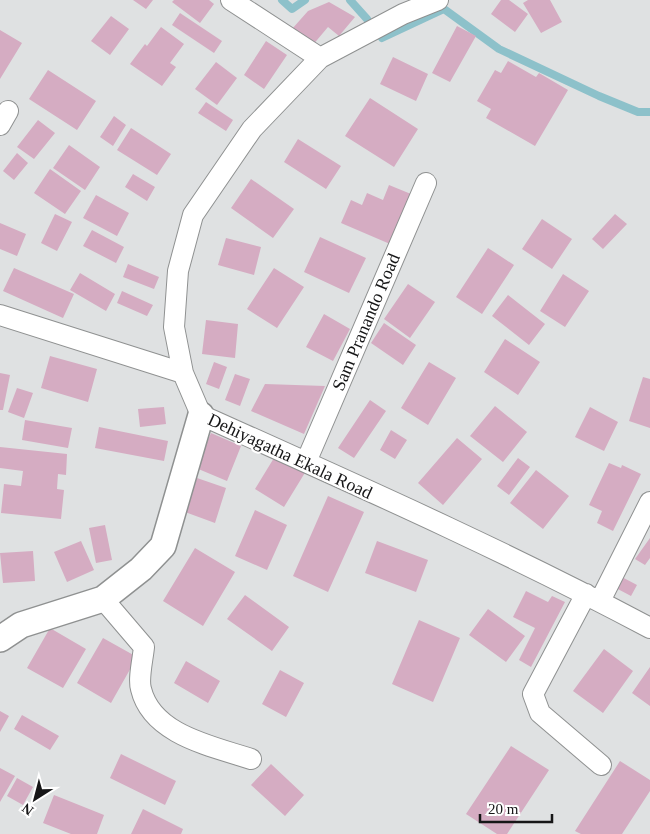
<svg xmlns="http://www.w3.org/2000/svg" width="650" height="834" font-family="Georgia,serif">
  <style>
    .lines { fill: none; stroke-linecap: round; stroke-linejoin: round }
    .stream { stroke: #8dc1ca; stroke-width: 8 }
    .building { fill: #d5acc2 }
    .minor-casing { stroke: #8f9191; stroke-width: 22 }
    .tertiary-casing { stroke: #8f9191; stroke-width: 28 }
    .minor { stroke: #fff; stroke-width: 20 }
    .tertiary { stroke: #fff; stroke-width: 25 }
    .labels { text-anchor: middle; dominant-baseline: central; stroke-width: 4.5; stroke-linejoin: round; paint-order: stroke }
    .street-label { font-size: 18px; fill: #161617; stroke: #fff }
  </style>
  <rect width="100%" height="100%" fill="#dfe1e2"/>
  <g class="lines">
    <path class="stream" d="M282,0L292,9L305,0
      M350,0L367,19
      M382,38L444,9L499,49L599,96L638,112H650"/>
  </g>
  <path class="building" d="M133,0H153L146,9Z
    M174,0H209L214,4L200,23L172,2Z
    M501,0H509L528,14L515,32L491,14Z
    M528,0H550L562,22L541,33L523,3Z
    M329,2L355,17L339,36L328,27L312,46L292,29L308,11Z
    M180,13L222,41L214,53L172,25Z
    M111,16L129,29L110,55L91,41Z
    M457,26L476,36L450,82L432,73Z
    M161,27L184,44L170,63L176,67L162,86L130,64L145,44L147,46Z
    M0,30L22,43L0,79Z
    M266,41L287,55L264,89L244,75Z
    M393,57L428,74L416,101L380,84Z
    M508,61L536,77L539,73L568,90L535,146L486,118L491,109L477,101L495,70L501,73Z
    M216,62L237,78L217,105L195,89Z
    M48,70L96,101L77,130L29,99Z
    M370,98L418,129L394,167L345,136Z
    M206,102L233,120L226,131L198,113Z
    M114,116L126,125L113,146L100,137Z
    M38,120L55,133L34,159L17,147Z
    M131,128L171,154L157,175L117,150Z
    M298,139L341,166L326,189L284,162Z
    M69,145L100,167L85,190L53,168Z
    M17,153L28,163L14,180L3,171Z
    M50,169L81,191L65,214L34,193Z
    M133,174L155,187L147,201L125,187Z
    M251,179L294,209L273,238L231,208Z
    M389,185L411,194L390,244L341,223L351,200L362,205L367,193L383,200Z
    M96,195L129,213L117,236L83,218Z
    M55,214L72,222L57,251L41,243Z
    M615,214L627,224L603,249L592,239Z
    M542,219L572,239L552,269L522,249Z
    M0,223L26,234L17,256L0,249Z
    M92,230L124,247L116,263L83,246Z
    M320,237L366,258L349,293L304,272Z
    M226,238L261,247L254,275L218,265Z
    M488,248L514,265L482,314L456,297Z
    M128,264L159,277L154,289L123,277Z
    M14,268L74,294L63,318L3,291Z
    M274,268L304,287L277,328L247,309Z
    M80,273L115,294L106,311L70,290Z
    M563,274L589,291L565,327L540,311Z
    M408,284L435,302L410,338L384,319Z
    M122,291L153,305L147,316L117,303Z
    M508,295L545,324L529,345L492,316Z
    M324,314L350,329L333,361L306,347Z
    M206,320L238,324L235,358L202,354Z
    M384,323L416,345L403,365L371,343Z
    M505,339L540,362L518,395L484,372Z
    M50,356L97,369L88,402L41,388Z
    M214,362L227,367L219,389L206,384Z
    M429,362L456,378L428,425L401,408Z
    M0,373L10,375L3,410H0Z
    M235,374L250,379L240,406L225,400Z
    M643,377L650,379V428L629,421Z
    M265,384L325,386L304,434L251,411Z
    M17,388L33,393L24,418L8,412Z
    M370,400L386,411L354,458L338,448Z
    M495,406L527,432L503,462L470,436Z
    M164,407L166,424L140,427L138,409Z
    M590,407L618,422L604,451L575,437Z
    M25,420L72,428L68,448L22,440Z
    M99,427L168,441L164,461L95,448Z
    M391,430L407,440L395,459L380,450Z
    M211,433L241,446L227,481L196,468Z
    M457,438L482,459L443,505L418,483Z
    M0,447L67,454L66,475L58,474L57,489L64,490L61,519L1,513L4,484L21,486L23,471L0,468Z
    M277,453L306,471L284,507L255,489Z
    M518,458L530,467L509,495L497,486Z
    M609,463L621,468L622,465L641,474L613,531L597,523L602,511L589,505Z
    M536,470L569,496L543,529L510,503Z
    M197,478L226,488L215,523L185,512Z
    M328,496L364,512L328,592L293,576Z
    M255,510L287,525L267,570L235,556Z
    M105,525L112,560L96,563L89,528Z
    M650,538V558L645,565L635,559Z
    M81,541L94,570L67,582L54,552Z
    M377,541L428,560L416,592L365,573Z
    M195,548L235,572L203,626L163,601Z
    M33,551L35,581L3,583L0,553Z
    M620,576L637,585L631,596L614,587Z
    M526,591L548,602L552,596L565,602L531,667L519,660L535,628L513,617Z
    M245,595L289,627L272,651L227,619Z
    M488,609L525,636L506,662L469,635Z
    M419,620L460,638L433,702L392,684Z
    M50,628L86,649L63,688L27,668Z
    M103,638L137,657L111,703L77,683Z
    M604,649L633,671L603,713L573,691Z
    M186,661L220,681L208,703L174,683Z
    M650,667V706L632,693Z
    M280,670L304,683L286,717L262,704Z
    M0,711L9,716L0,732Z
    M22,715L59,736L50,750L14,729Z
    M511,746L549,770L507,834H497L466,814Z
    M121,754L176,781L165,805L110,778Z
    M620,761L650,780V791L622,834H581L575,831Z
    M271,764L304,795L285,816L251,785Z
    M0,768L15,776L0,802Z
    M17,778L33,787L23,805L7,796Z
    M54,795L104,815L97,834H71L43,823Z
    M143,809L183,829L181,834H131Z"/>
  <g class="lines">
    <defs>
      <path id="minor" d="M231,0L320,58
        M438,0L403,14L320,58L252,129L193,215L178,271L174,327L183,373L201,415C352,483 504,550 650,628
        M0,125L8,111
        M0,315L183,373
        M306,462L426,183
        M586,594L533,694L540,713L601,765
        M103,599L144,647C143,658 138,679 141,689C152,735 212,746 251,759
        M600,601L650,502"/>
      <path id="tertiary" d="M0,639L21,625L103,599L141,569L163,546L201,415"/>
    </defs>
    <use href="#minor" class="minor-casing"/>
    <use href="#tertiary" class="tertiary-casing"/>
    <use href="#minor" class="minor"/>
    <use href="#tertiary" class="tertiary"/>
  </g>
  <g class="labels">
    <g class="street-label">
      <text transform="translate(366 322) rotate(-67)">Sam Pranando Road</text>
      <text transform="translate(290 456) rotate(25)">Dehiyagatha Ekala Road</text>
    </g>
  </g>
  <g transform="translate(35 799) rotate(216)" stroke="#ffffff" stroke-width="4" paint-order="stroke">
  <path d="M0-4L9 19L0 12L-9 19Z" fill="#161617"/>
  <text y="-8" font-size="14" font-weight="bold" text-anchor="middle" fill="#161617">N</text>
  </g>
  <path d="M480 814v8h72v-8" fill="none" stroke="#161617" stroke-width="2.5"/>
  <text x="488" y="814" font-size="15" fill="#161617" stroke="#ffffff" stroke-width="4" paint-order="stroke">20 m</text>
</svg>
